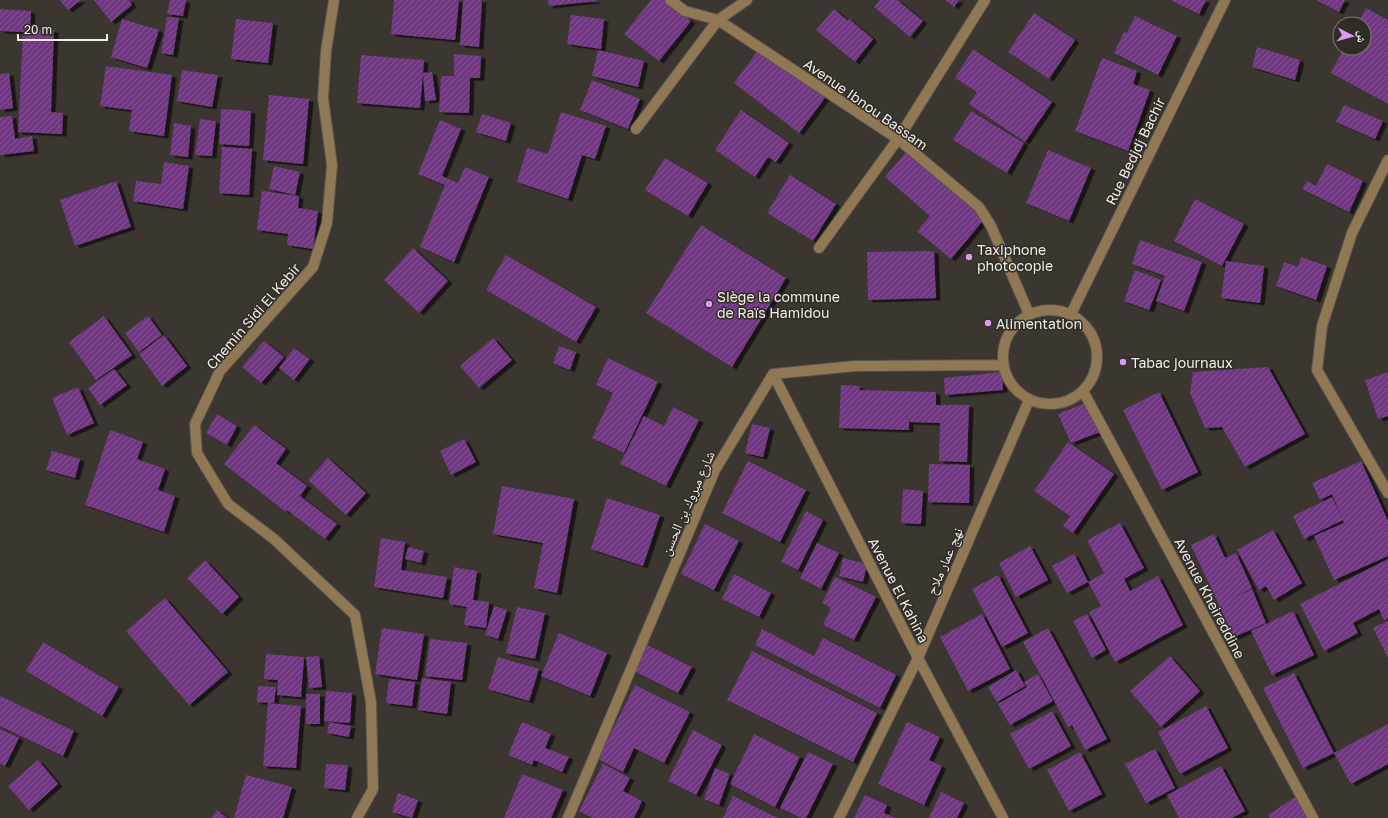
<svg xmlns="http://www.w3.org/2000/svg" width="1388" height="818" font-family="'Golos Text','Noto Naskh Arabic',sans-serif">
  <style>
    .building { fill: url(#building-hatch); filter: url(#shadow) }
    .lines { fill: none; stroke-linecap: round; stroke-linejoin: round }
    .minor-casing { stroke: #58534e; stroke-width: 12 }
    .minor { stroke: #907855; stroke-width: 10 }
    .poi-dot { fill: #dd99f3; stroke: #302c26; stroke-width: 1.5 }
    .labels { text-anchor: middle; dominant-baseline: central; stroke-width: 3; stroke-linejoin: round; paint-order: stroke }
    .street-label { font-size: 14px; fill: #f1eeea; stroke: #302c26 }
    .poi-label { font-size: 14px; fill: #f1eeea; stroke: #302c26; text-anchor: start }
  </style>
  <defs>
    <pattern id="building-hatch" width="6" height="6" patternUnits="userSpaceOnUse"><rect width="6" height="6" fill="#703881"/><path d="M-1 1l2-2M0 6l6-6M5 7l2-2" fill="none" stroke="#855593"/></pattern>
    <filter id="shadow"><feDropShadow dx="4.5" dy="2.5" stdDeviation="0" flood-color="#0009"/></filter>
  </defs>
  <rect width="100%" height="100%" fill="#3b3630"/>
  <path class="building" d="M60,0H81L68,10Z
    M94,0H129L132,5L111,22Z
    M170,0H186L183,16L167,14Z
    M394,0H459L455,40L391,34Z
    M463,0H482L479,47L460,45Z
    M548,0H596V1L549,6Z
    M651,0H665L691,21L659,61L624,34Z
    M880,0H897L923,21L910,37L874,7Z
    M945,0H959L954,7Z
    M1170,0H1206L1199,14Z
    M1316,0H1345L1339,12Z
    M1366,8L1388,20V104L1331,73L1344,48H1364V24H1357Z
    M0,9L31,11L30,29L54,30L51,112L63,113L62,134L18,132L23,32L0,31Z
    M834,9L848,21L849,19L873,39L855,62L816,30Z
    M1034,13L1075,40L1049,79L1008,52Z
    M571,15L604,19L601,49L567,44Z
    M1135,16L1177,36L1158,75L1114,53L1124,32L1127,33Z
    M167,17L179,18L173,55L161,53Z
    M122,19L159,30L147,68L111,57Z
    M236,19L273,23L268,63L231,59Z
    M762,45L827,95L799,133L734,83Z
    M1257,47L1300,60L1295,80L1252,67Z
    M973,49L1052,102L1025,142L969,104L977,92L955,78Z
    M598,50L644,61L638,87L592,76Z
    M454,54L481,56L480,78H470L469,113L439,112L441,76H454Z
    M361,55L424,60L420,108L357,103Z
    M1102,58L1137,71L1133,84L1150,90L1128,151L1075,131Z
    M106,66L172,75L164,136L129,131L132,110L100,106Z
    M182,70L218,75L212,107L177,101Z
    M432,72L436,100L425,101L423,73Z
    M9,73L13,108L0,110V74Z
    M592,80L640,99L628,129L580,110Z
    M269,95L309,99L303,164L263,160Z
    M1344,105L1383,121L1375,139L1336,122Z
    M221,109L251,111L249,146L219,144Z
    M741,110L789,143L776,162L768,157L755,177L715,150Z
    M971,111L1024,143L1007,173L953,140Z
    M561,112L606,126L595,159L582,155L568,199L517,182L527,148L548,154Z
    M482,114L511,123L506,141L476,132Z
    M12,116L15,139L32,136L34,151L0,155V117Z
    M200,119L216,121L212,156L195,155Z
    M440,120L461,129L442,176L458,183L465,167L489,177L454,262L420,247L445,185L418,174Z
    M174,123L191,126L188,157L170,155Z
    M222,147L252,149L249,195L219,193Z
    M1048,150L1091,168L1069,221L1026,203Z
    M907,151L986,217L951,259L917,231L930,216L885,177Z
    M665,158L708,183L688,216L645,190Z
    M164,162L189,166L183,209L133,201L136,181L161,184Z
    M1327,164L1363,181L1349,212L1302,189L1307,181L1316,186Z
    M274,166L300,172L295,195L269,189Z
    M790,175L836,204L813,241L767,213Z
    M116,181L131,227L75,246L60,200Z
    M262,191L299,196L298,208L318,211L313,249L287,245L288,234L257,230Z
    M1195,199L1244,224L1222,266L1174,241Z
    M701,225L786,278L732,367L646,313Z
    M1140,240L1202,262L1184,311L1156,301L1165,276L1132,264Z
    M413,248L448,281L419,313L384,280Z
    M934,251L936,298L868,300L867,252Z
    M506,255L596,307L576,342L486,290Z
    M1301,257L1327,266L1316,300L1276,286L1284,262L1298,267Z
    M1226,261L1264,266L1260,303L1221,298Z
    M1135,270L1161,280L1149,310L1124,301Z
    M104,316L132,355L96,380L69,342Z
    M148,316L162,335L139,352L125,333Z
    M164,335L187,366L162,386L139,354Z
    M493,338L512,360L479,388L460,366Z
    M264,341L284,357L261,383L242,367Z
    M559,346L576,352L570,370L553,363Z
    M294,348L310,359L294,380L279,368Z
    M608,358L658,382L624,453L592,438L613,393L596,385Z
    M1268,367L1305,434L1245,467L1222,427L1205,428L1190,393L1193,372Z
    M114,369L127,385L100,405L88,388Z
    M1002,372L1003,390L945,395L944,378Z
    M1388,372V416L1378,419L1365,380Z
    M841,385L860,386L859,390L936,392V405H969L967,462L939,461L940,423L909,422V430L839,428Z
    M78,387L94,423L67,435L52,398Z
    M1159,392L1198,472L1162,490L1123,410Z
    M1088,402L1100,432L1071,443L1058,414Z
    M673,407L699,420L666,486L620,464L644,416L664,426Z
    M217,414L237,426L227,445L206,433Z
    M752,424L770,428L763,457L745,453Z
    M254,425L286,449L276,463L307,486L300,496L337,524L325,539L287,510L286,512L224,464Z
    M110,430L143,442L137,459L165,469L158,490L175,496L164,532L85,505Z
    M464,439L476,462L451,475L440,451Z
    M1068,442L1114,474L1073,533L1063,526L1070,516L1034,491Z
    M52,451L80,459L75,478L46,470Z
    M328,458L366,493L346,515L308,480Z
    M748,461L806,490L780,542L722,513Z
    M1361,461L1388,521V556L1334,580L1314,536L1344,523L1343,520L1304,539L1293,516L1332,497L1342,518L1332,494L1320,500L1312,483Z
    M929,464L970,465L969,503L928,502Z
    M502,486L574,499L557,593L534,588L543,543L493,534Z
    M903,489L923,491L921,524L901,523Z
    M607,498L660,515L643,566L591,549Z
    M806,511L823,520L798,570L781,562Z
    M1120,523L1144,568L1124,579L1130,591L1158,576L1183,625L1115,662L1089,612L1101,606L1088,582L1067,593L1052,566L1074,554L1088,582L1104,573L1087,540Z
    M705,524L739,541L714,590L681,574Z
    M1273,530L1302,583L1274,600L1266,586L1259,590L1237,550Z
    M1214,534L1225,558L1236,553L1252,588L1233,598L1252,589L1266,623L1234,637L1191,545Z
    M381,538L405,542L401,570L447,577L443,598L374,587Z
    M817,543L839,553L821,589L800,578Z
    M1030,546L1048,580L1016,597L999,563Z
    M408,547L424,551L421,563L405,559Z
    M843,558L867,564L863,582L839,576Z
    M1388,559V618L1384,620L1379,609L1353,623L1358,633L1324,651L1300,604Z
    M205,560L239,597L222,614L187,578Z
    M454,567L477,571L473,600L489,602L486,628L464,625L467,607L449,604Z
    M734,574L771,593L759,617L722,599Z
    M998,575L1028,633L1002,647L972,589Z
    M835,577L876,597L854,640L823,625L831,608L822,603Z
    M165,598L228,672L189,705L126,631Z
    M494,606L507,610L498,639L485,635Z
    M517,607L545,613L535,659L506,653Z
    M1293,611L1314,655L1272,675L1251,631Z
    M982,614L1010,669L968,691L940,637Z
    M1087,614L1106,650L1092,658L1073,621Z
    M1388,621V658L1373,628Z
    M382,628L424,634L417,680L375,674Z
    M1048,628L1107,739L1085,750L1072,725L1068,727L1023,642Z
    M762,629L814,656L823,638L896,675L880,708L755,645Z
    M559,633L607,653L590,696L541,676Z
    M430,639L467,643L462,680L425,676Z
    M43,642L119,687L102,716L26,671Z
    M643,643L692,667L678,693L630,669Z
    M752,651L877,713L853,762L727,700Z
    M266,654L304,657L301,697L277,695L278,680L264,679Z
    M319,656L322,687L309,688L306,657Z
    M1170,656L1200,691L1161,727L1130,691Z
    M498,657L539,669L529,701L488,689Z
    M1016,670L1025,686L997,702L988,687Z
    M1294,673L1334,753L1303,768L1263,688Z
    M1038,674L1053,701L1010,725L998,704L1027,687L1024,682Z
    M422,678L451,682L447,714L418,710Z
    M389,679L415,682L412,706L386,703Z
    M635,685L690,712L664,763L634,748L623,772L598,759Z
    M258,686L276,687L274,703L257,702Z
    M326,691L352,693L350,723L324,721Z
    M306,694H320V724H306Z
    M0,696L74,731L63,756L0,726Z
    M268,703L301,706L296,768L263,766Z
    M1206,706L1228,748L1180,774L1158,732Z
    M1052,711L1071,746L1029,769L1010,734Z
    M329,722L351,726L349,737L327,733Z
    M522,722L551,734L545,748L569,757L562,772L534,760L532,765L508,755Z
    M907,722L940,737L929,760L942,766L924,805L878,784Z
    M1388,724V764L1351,784L1334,753Z
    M0,729L19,738L5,766L0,763Z
    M693,730L722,745L696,795L668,781Z
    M754,734L800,757L775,807L730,784Z
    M1155,749L1175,788L1146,803L1125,764Z
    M808,752L833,764L806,818H801L780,808Z
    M1080,752L1102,794L1069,811L1047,770Z
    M38,760L58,784L29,810L8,786Z
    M326,764L348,765L345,790L324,788Z
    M603,764L630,778L623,791L642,801L634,818H593L579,811Z
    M1221,766L1245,811L1232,818H1179L1167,795Z
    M715,768L730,774L719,805L704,799Z
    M522,774L563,790L551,818H504Z
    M246,775L292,787L283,818H234Z
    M941,792L964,803L957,818H929Z
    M398,793L418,800L412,818L392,812Z
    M865,795L887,805L884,813L895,818H854Z
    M733,796L778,818H723Z
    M1295,797L1309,818H1270L1268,815Z
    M217,810L227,818H211Z"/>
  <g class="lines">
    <defs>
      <path id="minor" d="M334,0L326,51L323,98L332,165L327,223L313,267L220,371L195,424L197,453L228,504L274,539L355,615L371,702L373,789L357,818
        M670,0L685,11L718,20L898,139L979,207L991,226L1029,314
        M636,129L718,20L747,0
        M1388,160L1352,233L1322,326L1317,370L1388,493
        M819,248L898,139L985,0
        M1003 357a47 47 0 1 1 94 0a47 47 0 1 1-94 0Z
        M1071,314L1225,0
        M773,374L918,658L1003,818
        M1083,391L1313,818
        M568,818L715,470L773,374L855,366L1003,365
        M839,818L918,658L1029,400"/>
    </defs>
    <use href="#minor" class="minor-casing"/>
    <use href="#minor" class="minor"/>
  </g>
  <g class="poi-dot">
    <circle cx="969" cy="257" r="4"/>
    <circle cx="709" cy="304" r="4"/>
    <circle cx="988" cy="323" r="4"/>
    <circle cx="1123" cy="362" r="4"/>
  </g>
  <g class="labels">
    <g class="street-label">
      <text transform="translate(866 104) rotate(35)">Avenue Ibnou Bassam</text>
      <text transform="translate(1135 151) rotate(-64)">Rue Bedjdj Bachir</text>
      <text transform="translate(253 316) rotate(-49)">Chemin Sidi El Kebir</text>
      <text transform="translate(687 503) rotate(-66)">شارع مبروك بن الحسن</text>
      <text transform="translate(944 561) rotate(-67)">نهج عمار ملاح</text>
      <text transform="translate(899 590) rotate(63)">Avenue El Kahina</text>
      <text transform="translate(1210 598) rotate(62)">Avenue Kheireddine</text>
    </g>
    <g class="poi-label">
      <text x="977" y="249">Taxiphone<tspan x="977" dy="16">photocopie</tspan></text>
      <text x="717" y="296">Siège la commune<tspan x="717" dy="16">de Raïs Hamidou</tspan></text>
      <text x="996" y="323">Alimentation</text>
      <text x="1131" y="362">Tabac journaux</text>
    </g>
  </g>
  <g transform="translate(1352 36) rotate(96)"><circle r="19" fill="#302c26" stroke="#7d7a74"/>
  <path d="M0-3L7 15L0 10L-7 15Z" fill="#dd99f3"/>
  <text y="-6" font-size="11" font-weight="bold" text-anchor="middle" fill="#f1eeea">ش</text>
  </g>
  <path d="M18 34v6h89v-6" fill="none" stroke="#f1eeea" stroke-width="2"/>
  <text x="24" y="34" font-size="12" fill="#f1eeea" stroke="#302c26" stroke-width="3" paint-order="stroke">20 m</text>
</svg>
